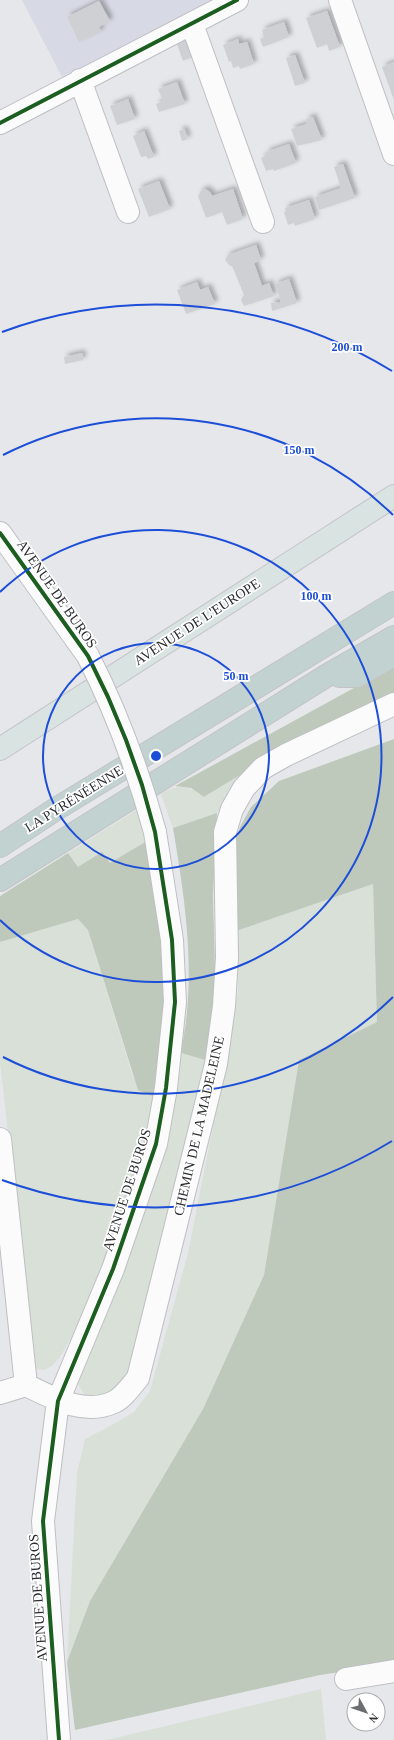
<svg xmlns="http://www.w3.org/2000/svg" width="394" height="1740" font-family="Georgia,serif">
  <style>
    .built { fill: #d7dae4 }
    .green { fill: #d8e0d7 }
    .forest { fill: #bec9bb }
    .building { fill: #cfd0d3; filter: url(#shadow) }
    .lines { fill: none; stroke-linecap: round; stroke-linejoin: round }
    .minor-casing { stroke: #bebfc3; stroke-width: 24 }
    .major-casing { stroke: #c4c4c6; stroke-width: 24 }
    .highway-casing { stroke: #c4c4c6; stroke-width: 24 }
    .minor { stroke: #fbfbfc; stroke-width: 22 }
    .major { stroke: #d8e3e2; stroke-width: 22 }
    .highway { stroke: #c1d2d1; stroke-width: 22 }
    .minor-bridge-casing { stroke: #bebfc3; stroke-width: 24; stroke-linecap: butt }
    .minor-bridge { stroke: #fbfbfc; stroke-width: 22 }
    .cycleway-casing { stroke: #fff; stroke-width: 6 }
    .cycleway { stroke: #1b5e20; stroke-width: 4 }
    .ring { fill: none; stroke: #1d4ed8; stroke-width: 2 }
    .labels { text-anchor: middle; dominant-baseline: central; stroke-width: 3.5; stroke-linejoin: round; paint-order: stroke }
    .street-label { font-size: 14px; fill: #2c2d30; stroke: #fff }
    .centre { fill: #1d4ed8; stroke: #fff; stroke-width: 2 }
    .ring-label { font-size: 12px; text-anchor: middle; font-weight: bold; fill: #1d4ed8; stroke: #fff; stroke-width: 3.5; stroke-linejoin: round; paint-order: stroke }
  </style>
  <defs>
    <filter id="shadow"><feDropShadow dx="3.5" dy="-3.5" stdDeviation="2" flood-color="#0004"/></filter>
  </defs>
  <rect width="100%" height="100%" fill="#e6e7eb"/>
  <path class="built" d="M22,0H216L62,77Z"/>
  <path class="green" d="M245,772L217,813L173,828L161,794C180,783 187,786 205,797Z
    M138,809L147,841L110,864L78,867L68,853Z
    M373,884L377,1022L299,1060L264,1275L203,1409L90,1601L67,1662L77,1473L85,1439L112,1425L134,1412L150,1391L188,1253L227,1055L238,992L236,931Z
    M78,919L88,930L133,1077L155,1097L147,1142L130,1201L83,1317L60,1357L52,1366L44,1370L35,1369L0,1062V942Z
    M181,1053L209,1061L132,1377L108,1397L85,1396L77,1382L145,1212L173,1114Z
    M321,1689L326,1740H107Z"/>
  <path class="forest" d="M394,666V694L245,772L204,797L191,788L175,786Z
    M394,739V1664L320,1675L75,1730L67,1662L90,1601L203,1409L264,1275L299,1060L377,1022L373,884L236,931L232,854L240,827L251,807L279,781Z
    M217,813L213,895L216,1009L209,1061L181,1053C183,1039 186,1025 187,1011C193,950 183,888 173,828Z
    M147,841L166,967L165,1013L155,1097L138,1090L88,930L78,919L0,942V896L68,853L78,867L102,852L110,863Z"/>
  <path class="building" d="M99,1L110,21L99,27L101,31L79,42L67,17Z
    M327,11L340,47L329,51L327,44L317,48L306,18Z
    M284,22L289,37L263,47L260,39L264,37L262,30Z
    M191,37L197,55L183,61L177,44Z
    M238,39L239,44L247,42L254,64L240,69L239,66L233,68L231,61L229,62L223,45Z
    M295,55L305,83L295,86L286,58Z
    M394,62V100L382,67Z
    M177,82L185,104L159,112L156,104L163,101L158,89Z
    M128,99L135,119L117,125L110,106Z
    M313,117L322,140L297,146L291,129L307,124L306,119Z
    M184,129L188,139L182,141L179,131Z
    M144,131L154,157L148,159L146,156L141,157L133,136Z
    M289,144L296,163L274,171L273,169L266,171L261,158L267,155L266,152Z
    M343,164L355,198L319,210L315,197L341,188L334,167Z
    M159,181L170,209L149,217L138,189Z
    M205,189L210,192L212,196L233,189L243,219L227,225L222,212L206,218L198,196L201,191Z
    M309,200L315,219L295,226L294,223L288,225L284,212L286,211L285,208Z
    M256,245L261,260L254,263L262,286L269,283L274,296L244,306L241,300L244,295L232,266H230L225,260L228,255Z
    M289,279L297,303L272,311L271,303L281,302L275,284Z
    M197,282L200,290L208,287L215,304L186,314L177,290Z
    M82,353L83,360L65,364L64,357Z"/>
  <g class="lines">
    <defs>
      <path id="minor" d="M340,0L394,154
        M192,24L263,222
        M80,80L128,212
        M0,123L237,0
        M0,533L88,656
        M0,1139L26,1385
        M0,1393L26,1385C53,1398 84,1416 114,1402C123,1398 132,1385 138,1378L216,1064L224,1006L227,957L225,832L232,809L244,788L263,768L286,755L394,704
        M346,1679L394,1671
        M59,1740L43,1521L58,1401L113,1269L156,1144L166,1088L175,1002L172,940L155,832"/>
      <path id="major" d="M0,749L394,496"/>
      <path id="highway" d="M340,676H357L394,655
        M0,846L56,809L394,603
        M0,880L326,676L394,637"/>
    </defs>
    <use href="#minor" class="minor-casing"/>
    <use href="#major" class="major-casing"/>
    <use href="#highway" class="highway-casing"/>
    <use href="#minor" class="minor"/>
    <use href="#major" class="major"/>
    <use href="#highway" class="highway"/>
    <defs>
      <path id="minor-bridge" d="M88,656C117,713 138,770 155,832"/>
    </defs>
    <use href="#minor-bridge" class="minor-bridge-casing"/>
    <use href="#minor-bridge" class="minor-bridge"/>
    <defs>
      <path id="cycleway" d="M0,123L237,0
        M0,533L88,656L108,697L126,740L142,785L155,832L172,940L175,1002L166,1088L156,1144L113,1269L58,1401L43,1521L59,1740"/>
    </defs>
    <use href="#cycleway" class="cycleway-casing"/>
    <use href="#cycleway" class="cycleway"/>
  </g>
  <g class="ring">
    <circle cx="156" cy="756" r="113"/>
    <path d="M0 592A226 226 0 1 1 0 920"/>
    <path d="M393 997A338 338 0 0 1 3 1057M3 455A338 338 0 0 1 393 515"/>
    <path d="M392 1141A451 451 0 0 1 2 1180M2 332A451 451 0 0 1 392 371"/>
  </g>
  <g class="labels">
    <g class="street-label">
      <text transform="translate(57 594) rotate(55)">AVENUE DE BUROS</text>
      <text transform="translate(197 622) rotate(-33)">AVENUE DE L'EUROPE</text>
      <text transform="translate(74 799) rotate(-32)">LA PYRÉNÉENNE</text>
      <text transform="translate(199 1126) rotate(-77)">CHEMIN DE LA MADELEINE</text>
      <text transform="translate(127 1190) rotate(-72)">AVENUE DE BUROS</text>
      <text transform="translate(38 1598) rotate(-94)">AVENUE DE BUROS</text>
    </g>
  </g>
  <circle cx="156" cy="756" r="6" class="centre"/>
  <g class="ring-label">
    <text x="347" y="351">200 m</text>
    <text x="299" y="454">150 m</text>
    <text x="316" y="600">100 m</text>
    <text x="236" y="680">50 m</text>
  </g>
  <g transform="translate(366 1712) rotate(130)"><circle r="19" fill="#ffffff" stroke="#ababac"/>
  <path d="M0-3L7 15L0 10L-7 15Z" fill="#6d6e71"/>
  <text y="-6" font-size="11" font-weight="bold" text-anchor="middle" fill="#2c2d30">N</text>
  </g>
</svg>
